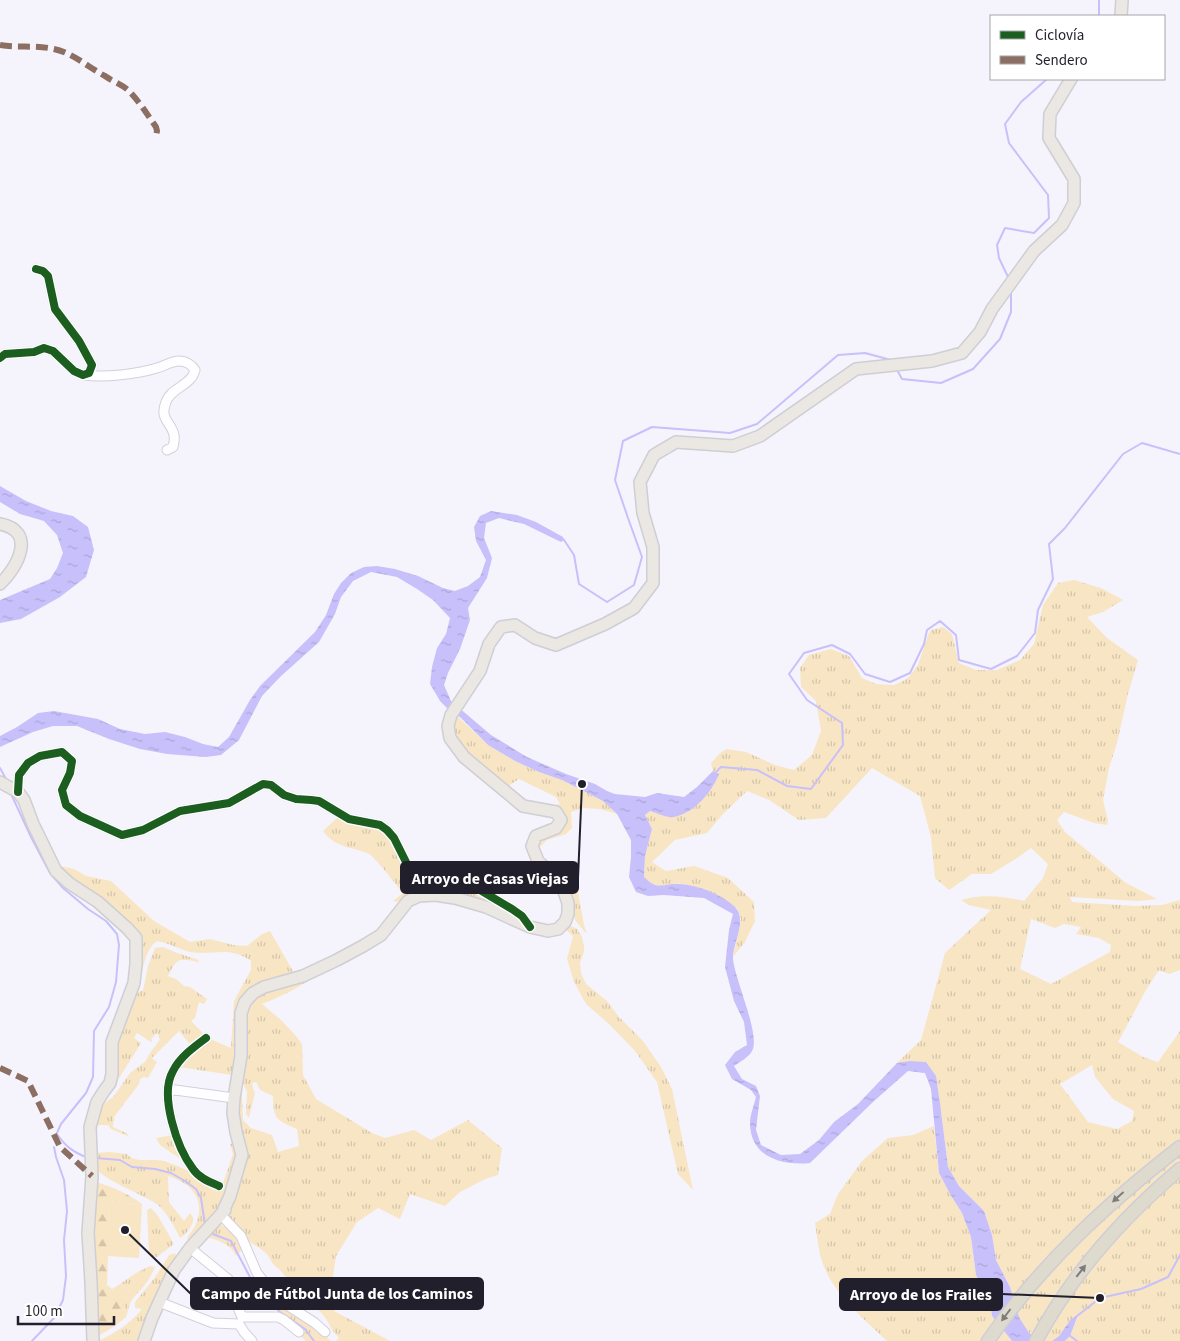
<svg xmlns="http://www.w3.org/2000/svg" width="1180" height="1341" font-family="'Source Sans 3',sans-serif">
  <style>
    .grass { fill: url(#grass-tufts); fill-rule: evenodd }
    .forest { fill: url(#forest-firs) }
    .pitch { fill: #f8e5c4 }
    .water { fill: url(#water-ripples) }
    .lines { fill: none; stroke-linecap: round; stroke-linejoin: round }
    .stream { stroke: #c8c0fb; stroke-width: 2 }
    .minor-casing { stroke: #d2d1da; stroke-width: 11 }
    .major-casing { stroke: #ceced4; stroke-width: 14 }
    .highway-casing { stroke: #ceced4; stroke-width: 15 }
    .minor { stroke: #fefdff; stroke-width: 9 }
    .major { stroke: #ebe7e2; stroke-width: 11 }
    .highway { stroke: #dfdace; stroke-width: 12 }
    .quiet { stroke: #8d6e63; stroke-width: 6; stroke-dasharray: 12 6; stroke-linecap: butt }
    .cycleway-casing { stroke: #fff; stroke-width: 11 }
    .cycleway { stroke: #1b5e20; stroke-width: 8 }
    .oneway { fill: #807c7c }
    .leader { fill: none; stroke: #201f2b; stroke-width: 2 }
    .callout-dot { fill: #201f2b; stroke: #fff; stroke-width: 2 }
    .callout { fill: #201f2b; stroke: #201f2b; stroke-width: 2 }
    .callout-label { font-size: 16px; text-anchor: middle; font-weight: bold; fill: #fff }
  </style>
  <defs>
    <pattern id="grass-tufts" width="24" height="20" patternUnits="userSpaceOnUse" patternTransform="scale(1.25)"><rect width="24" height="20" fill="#f8e5c4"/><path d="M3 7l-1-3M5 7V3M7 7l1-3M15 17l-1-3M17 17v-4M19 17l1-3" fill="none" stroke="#d4c4a9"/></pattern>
    <pattern id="forest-firs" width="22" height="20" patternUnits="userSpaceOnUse" patternTransform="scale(1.25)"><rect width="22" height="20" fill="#f8e5c4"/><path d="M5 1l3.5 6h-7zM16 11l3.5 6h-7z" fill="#d4c4a9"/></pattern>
    <pattern id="water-ripples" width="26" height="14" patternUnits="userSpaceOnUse" patternTransform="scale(1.25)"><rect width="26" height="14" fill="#c8c0fb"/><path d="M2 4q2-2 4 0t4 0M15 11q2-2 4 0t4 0" fill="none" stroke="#aca5d7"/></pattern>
  </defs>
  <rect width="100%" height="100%" fill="#f5f4fc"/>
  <path class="grass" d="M1074,580L1101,588L1123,600L1103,612L1087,617L1107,638L1138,660L1128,694L1117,743L1109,768L1103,800L1108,821L1107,825L1094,823L1064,812L1057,820L1065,832L1126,883L1157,899L1138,901L1070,897L1072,902L1135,906L1162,905L1180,900V970L1169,974L1159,970L1146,990L1118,1042L1143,1057L1158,1062L1180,1031V1341H1065L1070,1336L1078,1316L1059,1336L1052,1341H1042L1029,1333L1019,1317L1010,1287L996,1260L992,1235L984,1211L959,1186L948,1167L940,1103L936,1076L909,1061L897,1063L921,1040L945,953L991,910L969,905L961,900C984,894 1002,896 1024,901L1043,878L1048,864L1031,848L1017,858L991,874H972L949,890L935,878L931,837L920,796L872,768L826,818L799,820L769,800L747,791L723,814L707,833L675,840L652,862L666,871L694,866L728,878L754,902L755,921L745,942L733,957L741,919L737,908L678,883L662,886L652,884L644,877L645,856L652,829L645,815L650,811L673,817L719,774L713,771L711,763L720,753L727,749L746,752L775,765L794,770L812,755L821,731L816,701L801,687L800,668L809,655L831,649L849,656L862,678L876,684L894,685L907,679L918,665L928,635L931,630L943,627L952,634L959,663L976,670H997L1020,660L1034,644L1043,605L1058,583ZM1031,919L1055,928L1064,924L1081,927L1076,934L1099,938L1111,945L1110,952L1051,984L1020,969ZM1092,1065L1095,1077L1113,1099L1134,1111L1132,1121L1117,1129L1088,1122L1060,1084Z
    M456,715L488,745L515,761L539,772L562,780L603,801L617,814L600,809L584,808L571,812L572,828L566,834L547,840L539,848L543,859L555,863L576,881L584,925L587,934L584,931L575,920L573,905L564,884L539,858L536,848C543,837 554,835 563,827C565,813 557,811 545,807L560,804L556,797L519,779L510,785L512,792L489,775L458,744L452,728Z
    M339,816C350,820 377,824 385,831C393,838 397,850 401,859L450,877L517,915L484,903L407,897L397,902L393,901L403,893C397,886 375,857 369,854C352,846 336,849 323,831Z
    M60,866L74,869L86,876L111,881L154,921L190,942L210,939L233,945L247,946L262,934L270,931L294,973L247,993L232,1075L179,1067L210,1039L231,1048L234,1001L251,970V961C229,945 213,956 190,952C179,949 169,943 157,941C145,949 143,969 140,982L139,940L73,882Z
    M571,926L577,929L582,937L584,946V952L580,963L581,973L586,984L607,1001L619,1017L643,1041L661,1067L672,1089L693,1190L678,1174L657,1082L635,1051L610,1025L586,1004L574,982L567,959L573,936L566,930Z
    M163,947L177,953L199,960L198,962C178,958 177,958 168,976L176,979L184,986L190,987L207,999L204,1004L199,1002L195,1018L191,1021L205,1035L191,1046L179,1031L152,1058L157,1062L148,1078L144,1077L140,1079L139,1084L114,1117L113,1127L126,1133L130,1137L111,1129L108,1125H94L95,1118L104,1104L114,1096L130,1073L146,1061C147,1055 157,1045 160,1039L158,1036L159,1035L157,1033L151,1039L152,1041L151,1042L137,1033L134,1038L141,1043L108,1096L104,1101L120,1032L135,994L143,990L144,986L148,966L155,948Z
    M318,973C302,987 282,996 262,1004L281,1020L296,1036L302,1044L303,1075L316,1099L372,1133L385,1138L414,1130L431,1140L468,1120L502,1148L498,1175L485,1179L460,1192L445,1206L410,1194L400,1219L378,1208L357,1222L336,1256L330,1297L334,1311L390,1341H336L339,1338L333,1331L325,1317L310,1301L309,1302L298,1292L281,1271L273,1264L267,1254L258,1247L245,1239L229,1219L228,1214L241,1175L237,1107L240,1093L242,1094L243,1120L251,1128L272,1135L278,1152L299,1146L297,1129C277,1120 273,1120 273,1096L260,1090L256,1082L252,1083L253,1088L255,1093L249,1118L246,1114L247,1092L243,1083L246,1068L247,1014L253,1000L261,993Z
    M934,1126L939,1173L950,1194L962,1213L971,1237L976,1275L990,1304L992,1316L1012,1341H887C863,1318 830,1291 821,1258C818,1247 817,1235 815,1223L830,1214L838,1194L862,1161L888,1138L913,1135Z
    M173,1135L183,1159L182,1160L160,1145L156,1138Z
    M236,1143L239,1154L220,1211L189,1243L187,1238C190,1233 194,1229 196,1224C206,1199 191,1183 168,1176L169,1202L184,1221L190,1213C192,1216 194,1218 193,1221C192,1227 185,1235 180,1238C174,1226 168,1214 158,1205C145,1195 103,1180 97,1169C95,1165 95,1158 95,1153L109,1152L127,1154C134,1164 152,1158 164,1161C168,1162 171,1164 175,1165C191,1171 206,1181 221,1189L233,1154L230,1144Z
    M151,1208L158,1216L174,1244L157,1257L151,1256L149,1253L147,1210Z
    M217,1223C231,1229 236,1236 243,1249L236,1256C232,1245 218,1240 207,1237Z
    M175,1253L176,1256L161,1289L153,1301L141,1341H97C112,1336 133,1321 142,1309L135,1308V1302L156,1276L169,1255Z
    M150,1266L155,1267C152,1274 148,1281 144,1286C136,1296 131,1297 128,1311L117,1300L124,1296L126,1288L120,1284L136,1273Z
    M283,1305L313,1325L331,1341H306L277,1315L278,1311Z"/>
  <path class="forest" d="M96,1182C113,1187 127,1193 142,1204L110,1202L107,1285L112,1289L120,1284L126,1288L125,1296L118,1300L128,1311L126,1317L115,1326L98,1336L91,1236Z"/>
  <path class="pitch" d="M110,1202L142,1204L139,1258L107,1256Z"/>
  <path class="water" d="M0,486L26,501L51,511L73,516L88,527L94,550L86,577L60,597L21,619L0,623V600L50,579L57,568L63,553L57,535L44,521L20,514L0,502Z
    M491,511L517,515L536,522L563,537L564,540L561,542L524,524L499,518L486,523L484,538L492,558L487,578L468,608L470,620L460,649L448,673L444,685L451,701L491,735L527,757L566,774L595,784L607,791L615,794L645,797L657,793L684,797L697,787L713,771L719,774C712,792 694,813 674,817C667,818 657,813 650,811L645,815L652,829L645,856L644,877C647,879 650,883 653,884C661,888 671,883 679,884C698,885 721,894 735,907C748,920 732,944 733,959C735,980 761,1036 752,1051C749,1057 740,1062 734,1066L742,1079L756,1086L760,1096L756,1130L761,1145L781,1155L800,1154L819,1140L834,1122L858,1104L897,1063L909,1061L926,1062L936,1076L940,1103L948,1167L959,1186L984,1211L992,1235L996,1260L1010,1287L1019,1317L1029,1333L1042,1341H1012L992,1316L990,1303L976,1275L971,1237L962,1213L950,1194L939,1173L931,1089L925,1073L908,1071L873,1102L810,1163C781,1166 751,1157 750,1124C750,1115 754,1105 756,1097L751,1090L732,1079L725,1065L735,1052L747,1045L744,1022L734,1001L725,967L729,930L733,914L704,898L664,895L648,896L636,892L629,877L631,857V840L617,814L603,801L562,780L539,772L515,761L488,745L461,718L447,708L440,701L430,684L432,667L437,648L446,634L450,618L433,600L417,589L397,577L371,572L353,581L341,597L335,614L319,642L280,677L262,696L239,740L221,755L206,757L167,754L140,749L109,739L77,726H53L33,732L0,747V736L17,727L38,713L54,711L98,719L120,729L145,734L165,732L185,737L203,744L218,747L229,737L250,700L260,686L315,632L326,615L334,594L341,583L351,573L364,567L377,566L395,569L418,576L443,588L455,591L468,586L480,577L486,560L476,541L474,527L480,516Z
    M1078,1315L1070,1336L1065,1341H1052L1059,1336L1071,1319Z"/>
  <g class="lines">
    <path class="stream" d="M1099,16V0
      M1009,279L999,258L997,245L1005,228L1034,233L1049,218L1048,195L1009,143L1005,124L1021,102L1047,79
      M896,368L902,379L941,383L973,369L1000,339L1011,312V290
      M562,539L564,540L574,555L579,584L607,602L634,585L642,557L628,518L615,480L623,441L652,427L730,433L757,424L838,355L865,353L891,360
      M0,768L6,779
      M715,773L721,767L757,770L787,786L811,789L843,745L842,723L807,700L789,674L804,653L832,645L850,654L865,674L890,682L910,673L924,644L927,630L940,621L956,635L959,660L991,669L1017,656L1035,633L1038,610L1053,579L1049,544L1065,528L1123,454L1142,443L1180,454
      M12,796L31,837L50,873L63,888L88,909L106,921L117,934L119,945L116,982L109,1007L94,1031L93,1077L86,1093L61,1124L57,1133V1137
      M57,1134C66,1147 73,1152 88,1158
      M96,1158L120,1160L132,1167L155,1169L171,1173L185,1181L196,1189L201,1198L205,1225
      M210,1233L231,1241L251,1279L262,1295L280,1312L305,1329L314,1341
      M1077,1316L1100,1298L1141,1289L1168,1277L1180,1255
      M1069,1335L1077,1341
      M32,1341L54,1318L63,1300L66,1276L64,1240L67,1211L64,1180L56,1157L54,1147"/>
    <defs>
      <path id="minor" d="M0,358L5,354L34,352L44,348L53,351L74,371L83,375L89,373L92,365L79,341L55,309L48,276L43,271L36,269
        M84,375C105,378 137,374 157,368C164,366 172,361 179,361C186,361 192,365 195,370C194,373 193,376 191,378C184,387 170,390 166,402C159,420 171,421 174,435C175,439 174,443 173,447L167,450
        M18,792L19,775L28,763L40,756L62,752L72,761L70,773L62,790L66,805L80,816L122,835L143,830L180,811L229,803L263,784L271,785L284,795L296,799L311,800L319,801L349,819L380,825L387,830L394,838L407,864L414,868L451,875L465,881L512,909L522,916L530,927
        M206,1038C194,1047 180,1057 173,1071C159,1095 177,1148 193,1169C199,1178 210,1182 219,1186
        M168,1089L234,1098
        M220,1214L241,1236L257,1273L271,1291L287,1305L315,1323L325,1332
        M190,1248L228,1279L231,1285L235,1301L242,1317
        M159,1302L213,1323L239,1324
        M242,1317H278L284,1320L299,1332
        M239,1324L244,1332L252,1341"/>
      <path id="major" d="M1121,16L1122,0
        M0,524C37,531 18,567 0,584
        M0,782L18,792L24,800L33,824L56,871L69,883L98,902L127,928L136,938V964L134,983L112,1042V1074L110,1083L104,1091L97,1102L90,1127L92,1176L88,1233L91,1282L93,1341
        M144,1341L152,1318L174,1270L190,1248L225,1210L224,1209L230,1196L242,1155L236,1132L233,1113L234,1098L241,1056V1013L245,1002L253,993L264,987L303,976L337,960L363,946L381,935L408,901L419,896L435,895L455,898L486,907L530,927L548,931L558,929L565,922L568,914V903L561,883L538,861L532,846L536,836L556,828L561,820L556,812L523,806L464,757L450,738L448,726L451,715L480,671L489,644L501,627L515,625L535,638L556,645L605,624L634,608L653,583V547L643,513L640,482L654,455L676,442L733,446L760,436L856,369L932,361L962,353L980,332L992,309L1034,251L1062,225L1074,203V179L1049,138L1050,114L1071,79"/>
      <path id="highway" d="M988,1341C1040,1265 1108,1203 1180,1147
        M1036,1341C1072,1274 1122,1218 1180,1169"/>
    </defs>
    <use href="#minor" class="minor-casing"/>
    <use href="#major" class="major-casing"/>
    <use href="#highway" class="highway-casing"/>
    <use href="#minor" class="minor"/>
    <use href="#major" class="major"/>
    <use href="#highway" class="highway"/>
    <path class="quiet" d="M0,45C18,48 36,45 54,49C73,53 88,67 105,76C112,81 121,84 128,90C139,101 147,114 156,127L157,131L156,136
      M0,1068L28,1081L60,1147L92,1176"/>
    <defs>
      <path id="cycleway" d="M0,358L5,354L34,352L44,348L53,351L74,371L83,375L89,373L92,365L79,341L55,309L48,276L43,271L36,269
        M18,792L19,775L28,763L40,756L62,752L72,761L70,773L62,790L66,805L80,816L122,835L143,830L180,811L229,803L263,784L271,785L284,795L296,799L311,800L319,801L349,819L380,825L387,830L394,838L407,864L414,868L451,875L465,881L512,909L522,916L530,927
        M206,1038C194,1047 180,1057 173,1071C159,1095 177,1148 193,1169C199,1178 210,1182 219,1186"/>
    </defs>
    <use href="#cycleway" class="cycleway-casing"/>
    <use href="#cycleway" class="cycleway"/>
  </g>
  <defs><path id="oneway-solid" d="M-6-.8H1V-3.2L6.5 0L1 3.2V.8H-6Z" transform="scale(1.25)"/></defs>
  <g class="oneway">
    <use href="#oneway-solid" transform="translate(1118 1197) rotate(138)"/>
    <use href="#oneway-solid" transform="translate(1081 1271) rotate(-52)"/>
    <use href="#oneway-solid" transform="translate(1006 1315) rotate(127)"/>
  </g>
  <path class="leader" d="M582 784L578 878M125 1230L191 1294M1100 1298L1002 1294"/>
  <g class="callout-dot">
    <circle cx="582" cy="784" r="5"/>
    <circle cx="125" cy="1230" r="5"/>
    <circle cx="1100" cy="1298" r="5"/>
  </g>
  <g class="callout">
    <rect x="401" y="862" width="177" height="31" rx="5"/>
    <rect x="191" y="1278" width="292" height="31" rx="5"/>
    <rect x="840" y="1279" width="162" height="31" rx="5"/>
  </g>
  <g class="callout-label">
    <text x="490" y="884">Arroyo de Casas Viejas</text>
    <text x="337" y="1299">Campo de Fútbol Junta de los Caminos</text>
    <text x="921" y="1300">Arroyo de los Frailes</text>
  </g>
  <rect x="990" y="15" width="175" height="65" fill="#ffffff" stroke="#a6a5aa"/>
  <rect x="1000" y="31" width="25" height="8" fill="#1b5e20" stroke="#a6a5aa"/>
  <text x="1035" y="40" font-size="15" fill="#201f2b">Ciclovía</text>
  <rect x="1000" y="56" width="25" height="8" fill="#8d6e63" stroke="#a6a5aa"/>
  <text x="1035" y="65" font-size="15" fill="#201f2b">Sendero</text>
  <path d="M18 1316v8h96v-8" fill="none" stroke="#201f2b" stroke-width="2.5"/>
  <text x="25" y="1316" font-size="15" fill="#201f2b" stroke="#ffffff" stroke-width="4" paint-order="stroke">100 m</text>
</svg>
